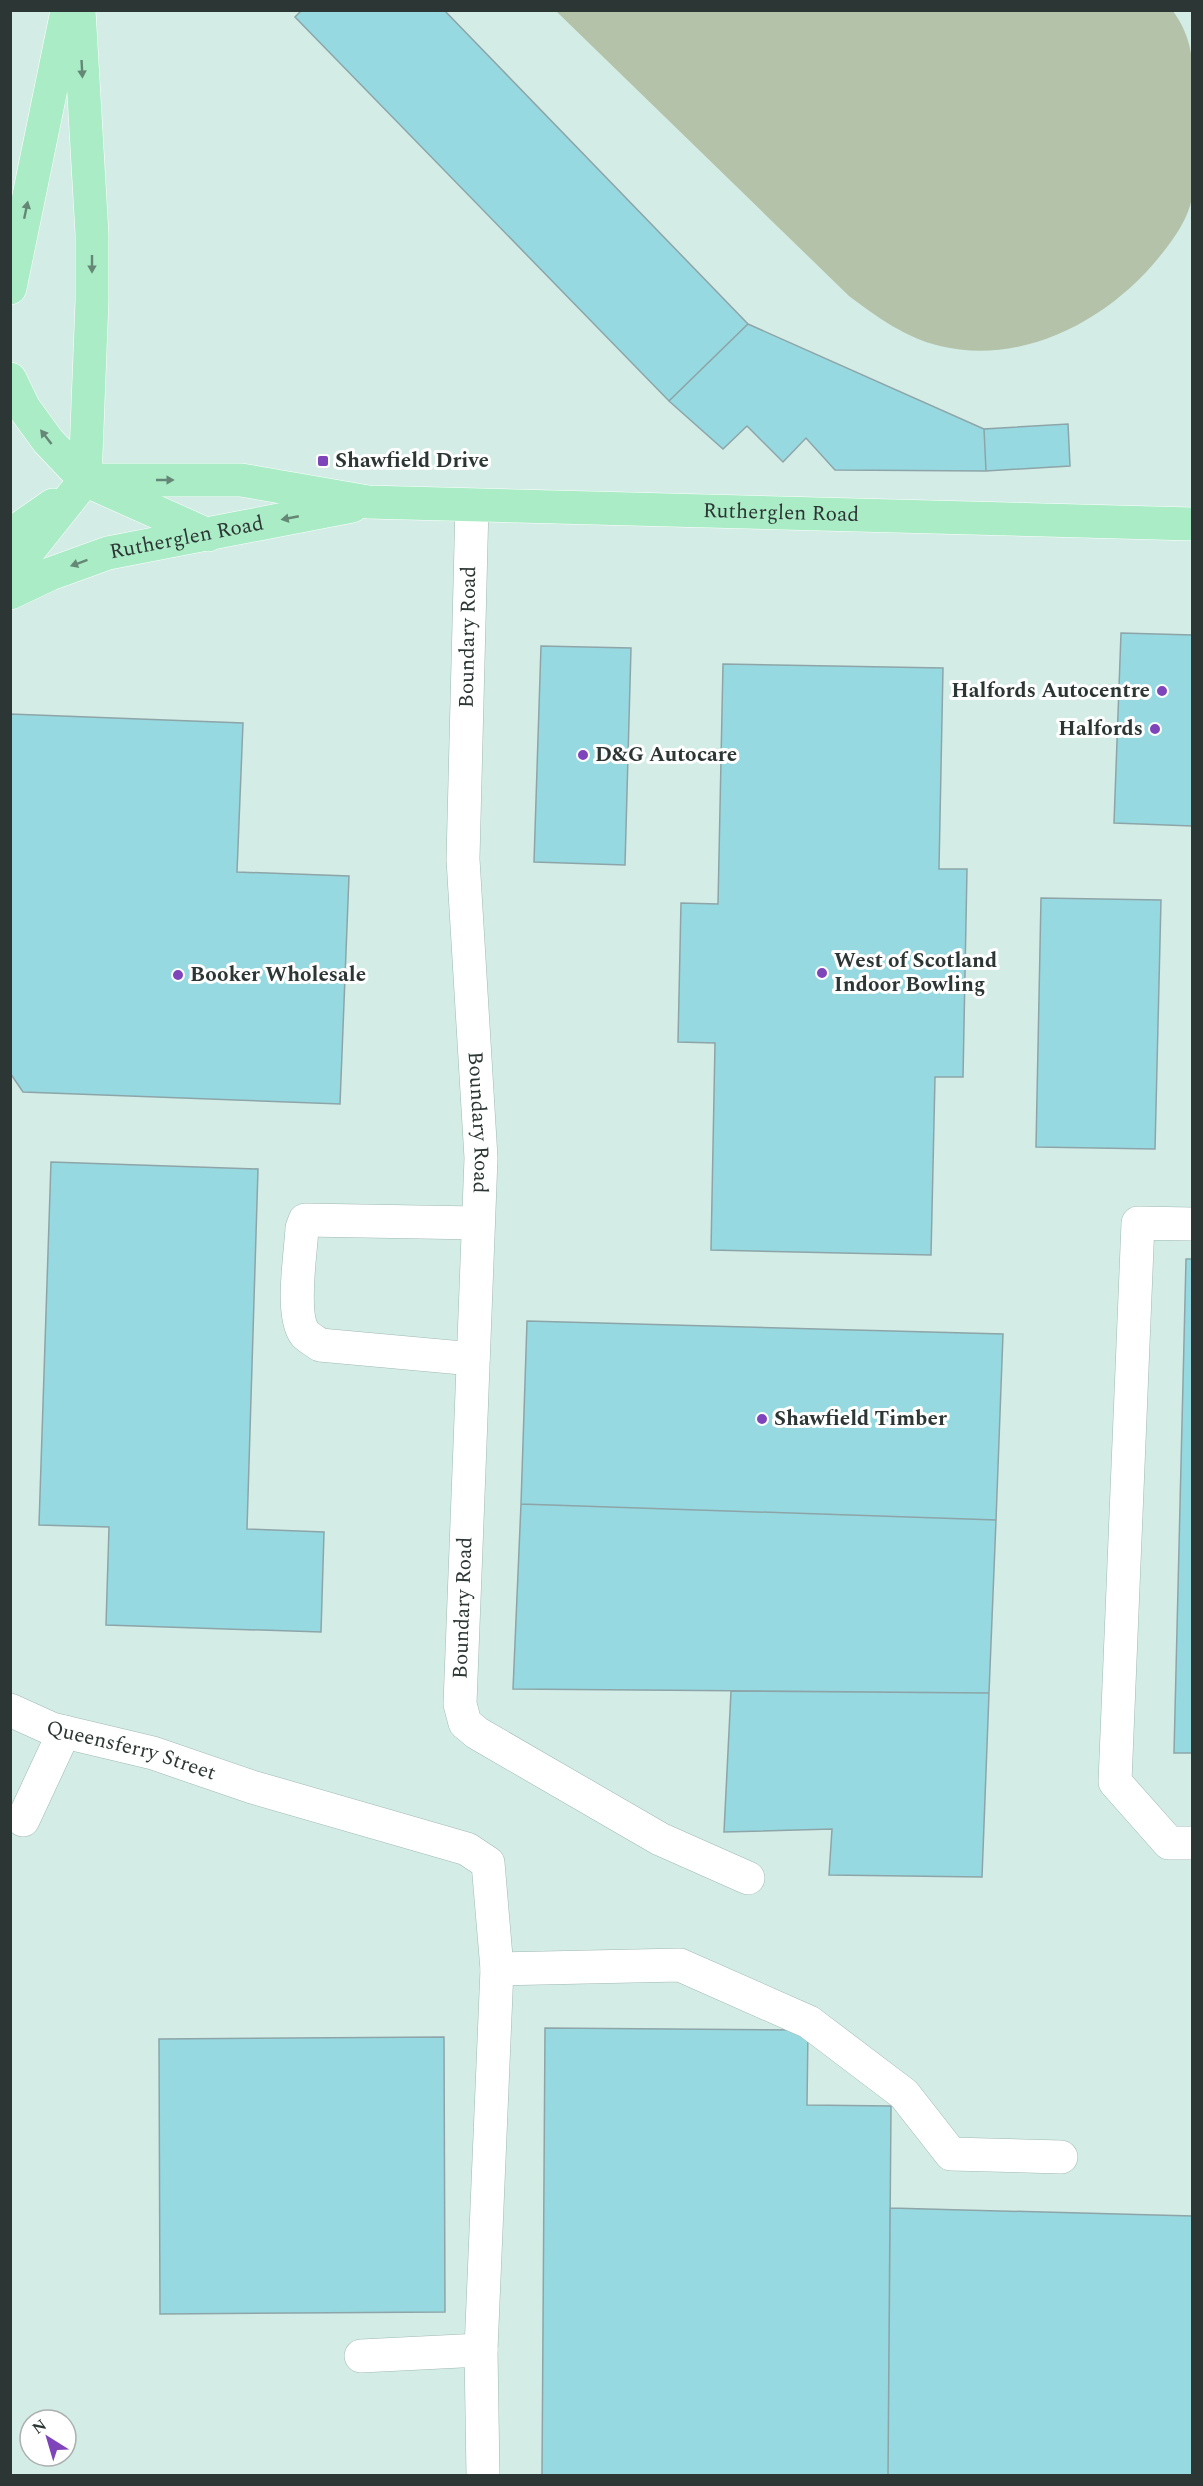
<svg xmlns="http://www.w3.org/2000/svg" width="1203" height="2486" font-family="Spectral,serif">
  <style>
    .green { fill: #b3c2a8 }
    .building { fill: #97d9e0; stroke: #8da5a8; stroke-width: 1.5 }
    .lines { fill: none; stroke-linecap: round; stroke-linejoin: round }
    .minor-casing { stroke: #a0b9b3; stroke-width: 34 }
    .major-casing { stroke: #fff; stroke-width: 34 }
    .minor { stroke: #fff; stroke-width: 33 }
    .major { stroke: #aaecc6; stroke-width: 33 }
    .oneway { fill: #658876 }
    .poi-dot { fill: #7e44ba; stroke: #fff; stroke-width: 2 }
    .labels { text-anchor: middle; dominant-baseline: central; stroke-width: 6; stroke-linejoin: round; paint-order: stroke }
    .poi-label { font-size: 21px; font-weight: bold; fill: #2c3634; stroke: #fff; text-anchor: start }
    .street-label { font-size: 21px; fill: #2c3634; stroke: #fff }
  </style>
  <rect width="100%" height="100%" fill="#d3ece6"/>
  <path class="green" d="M556,11H1173C1198,46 1192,74 1192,115C1192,140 1197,173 1192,197C1189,218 1173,240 1160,256C1109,320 1023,366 940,346C906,338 877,317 849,296Z"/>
  <path class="building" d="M302,10H444L748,324L669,401L295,17Z
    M748,324L984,429L986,471L835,470L806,438L783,462L747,426L723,449L669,401Z
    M1068,424L1070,466L986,471L984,429Z
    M1121,633L1192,635V826L1114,823Z
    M541,646L631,648L625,865L534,862Z
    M723,664L943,668L939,869H967L963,1077H935L931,1255L711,1250L715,1043L678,1042L681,903L718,904Z
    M10,714L243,723L237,872L349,876L340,1104L23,1092L10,1073Z
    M1041,898L1161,900L1155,1149L1036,1147Z
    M51,1162L258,1169L247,1529L324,1532L321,1632L106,1625L109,1527L39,1525Z
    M1186,1259H1192V1753H1174Z
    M527,1321L1003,1334L996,1520L521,1504Z
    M521,1504L996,1520L989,1693L513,1689Z
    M731,1691L989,1693L982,1877L829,1875L832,1829L724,1832Z
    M545,2028L808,2030L807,2105L891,2106L888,2476H542Z
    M444,2037L445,2312L160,2314L159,2039Z
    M890,2208L1192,2216V2476H888Z"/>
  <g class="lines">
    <defs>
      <g id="minor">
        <path id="s1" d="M472,505L463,859L481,1158L460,1704L465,1723L477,1733L660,1839L748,1878"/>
        <path d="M1192,1224L1138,1223L1115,1782L1169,1843H1192"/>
        <path d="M473,1359L320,1345C316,1342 309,1338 305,1334C290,1315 301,1252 302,1228L305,1220L478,1223"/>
        <path id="s2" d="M10,1710L52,1729L153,1753L252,1787L467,1849L488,1863L497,1969"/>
        <path d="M23,1820L64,1732"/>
        <path d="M361,2356L481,2350"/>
        <path d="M483,2476L481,2350L497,1969L680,1965L809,2022L904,2094L951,2154L1061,2157"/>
      </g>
      <g id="major">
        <path d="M79,10L92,234V301L85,480"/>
        <path d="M10,288L67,11"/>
        <path d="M10,379L24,408L48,441L85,480L208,535"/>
        <path id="s3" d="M85,480H241L368,502L1192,524"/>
        <path d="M10,535L53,505"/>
        <path d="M10,574L85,480"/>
        <path id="s4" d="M10,593L50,574L108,553L352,506"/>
      </g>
    </defs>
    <use href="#minor" class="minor-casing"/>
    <use href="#major" class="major-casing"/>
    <use href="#minor" class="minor"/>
    <use href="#major" class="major"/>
  </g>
  <defs><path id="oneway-solid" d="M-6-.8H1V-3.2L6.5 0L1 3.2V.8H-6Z" transform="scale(1.5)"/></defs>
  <g class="oneway">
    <use href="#oneway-solid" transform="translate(82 69) rotate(87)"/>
    <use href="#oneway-solid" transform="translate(26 210) rotate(-78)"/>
    <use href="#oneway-solid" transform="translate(92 264) rotate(90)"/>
    <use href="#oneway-solid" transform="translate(46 437) rotate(-128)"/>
    <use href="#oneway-solid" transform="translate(165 480)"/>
    <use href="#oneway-solid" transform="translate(290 518) rotate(169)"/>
    <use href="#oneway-solid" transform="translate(79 563) rotate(160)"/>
  </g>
  <g class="poi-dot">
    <rect x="317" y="455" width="12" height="12" rx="3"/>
    <circle cx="1162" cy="691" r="6"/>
    <circle cx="1155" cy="729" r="6"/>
    <circle cx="583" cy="755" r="6"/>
    <circle cx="822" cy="973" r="6"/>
    <circle cx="178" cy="975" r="6"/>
    <circle cx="762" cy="1419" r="6"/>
  </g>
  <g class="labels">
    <g class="poi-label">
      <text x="335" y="461">Shawfield Drive</text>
      <text x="1150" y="691" text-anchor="end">Halfords Autocentre</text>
      <text x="1143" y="729" text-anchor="end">Halfords</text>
      <text x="595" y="755">D&amp;G Autocare</text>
      <text x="834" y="961">West of Scotland<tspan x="834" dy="24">Indoor Bowling</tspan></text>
      <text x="190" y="975">Booker Wholesale</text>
      <text x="774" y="1419">Shawfield Timber</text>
    </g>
    <g class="street-label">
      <text stroke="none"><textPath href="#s3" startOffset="698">Rutherglen Road</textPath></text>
      <text stroke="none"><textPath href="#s4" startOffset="186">Rutherglen Road</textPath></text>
      <text transform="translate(468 637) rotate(-89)">Boundary Road</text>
      <text stroke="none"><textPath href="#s1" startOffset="618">Boundary Road</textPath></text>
      <text transform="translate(463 1608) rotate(-88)">Boundary Road</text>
      <text stroke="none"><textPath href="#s2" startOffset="128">Queensferry Street</textPath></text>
    </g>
  </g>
  <rect width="1203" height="2486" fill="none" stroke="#2c3634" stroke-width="24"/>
  <g transform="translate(48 2438) rotate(323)"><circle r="28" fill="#ffffff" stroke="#abafae" stroke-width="1.5"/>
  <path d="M0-4.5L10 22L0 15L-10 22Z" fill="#7e44ba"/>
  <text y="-9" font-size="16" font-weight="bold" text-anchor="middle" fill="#2c3634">N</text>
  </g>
</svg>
